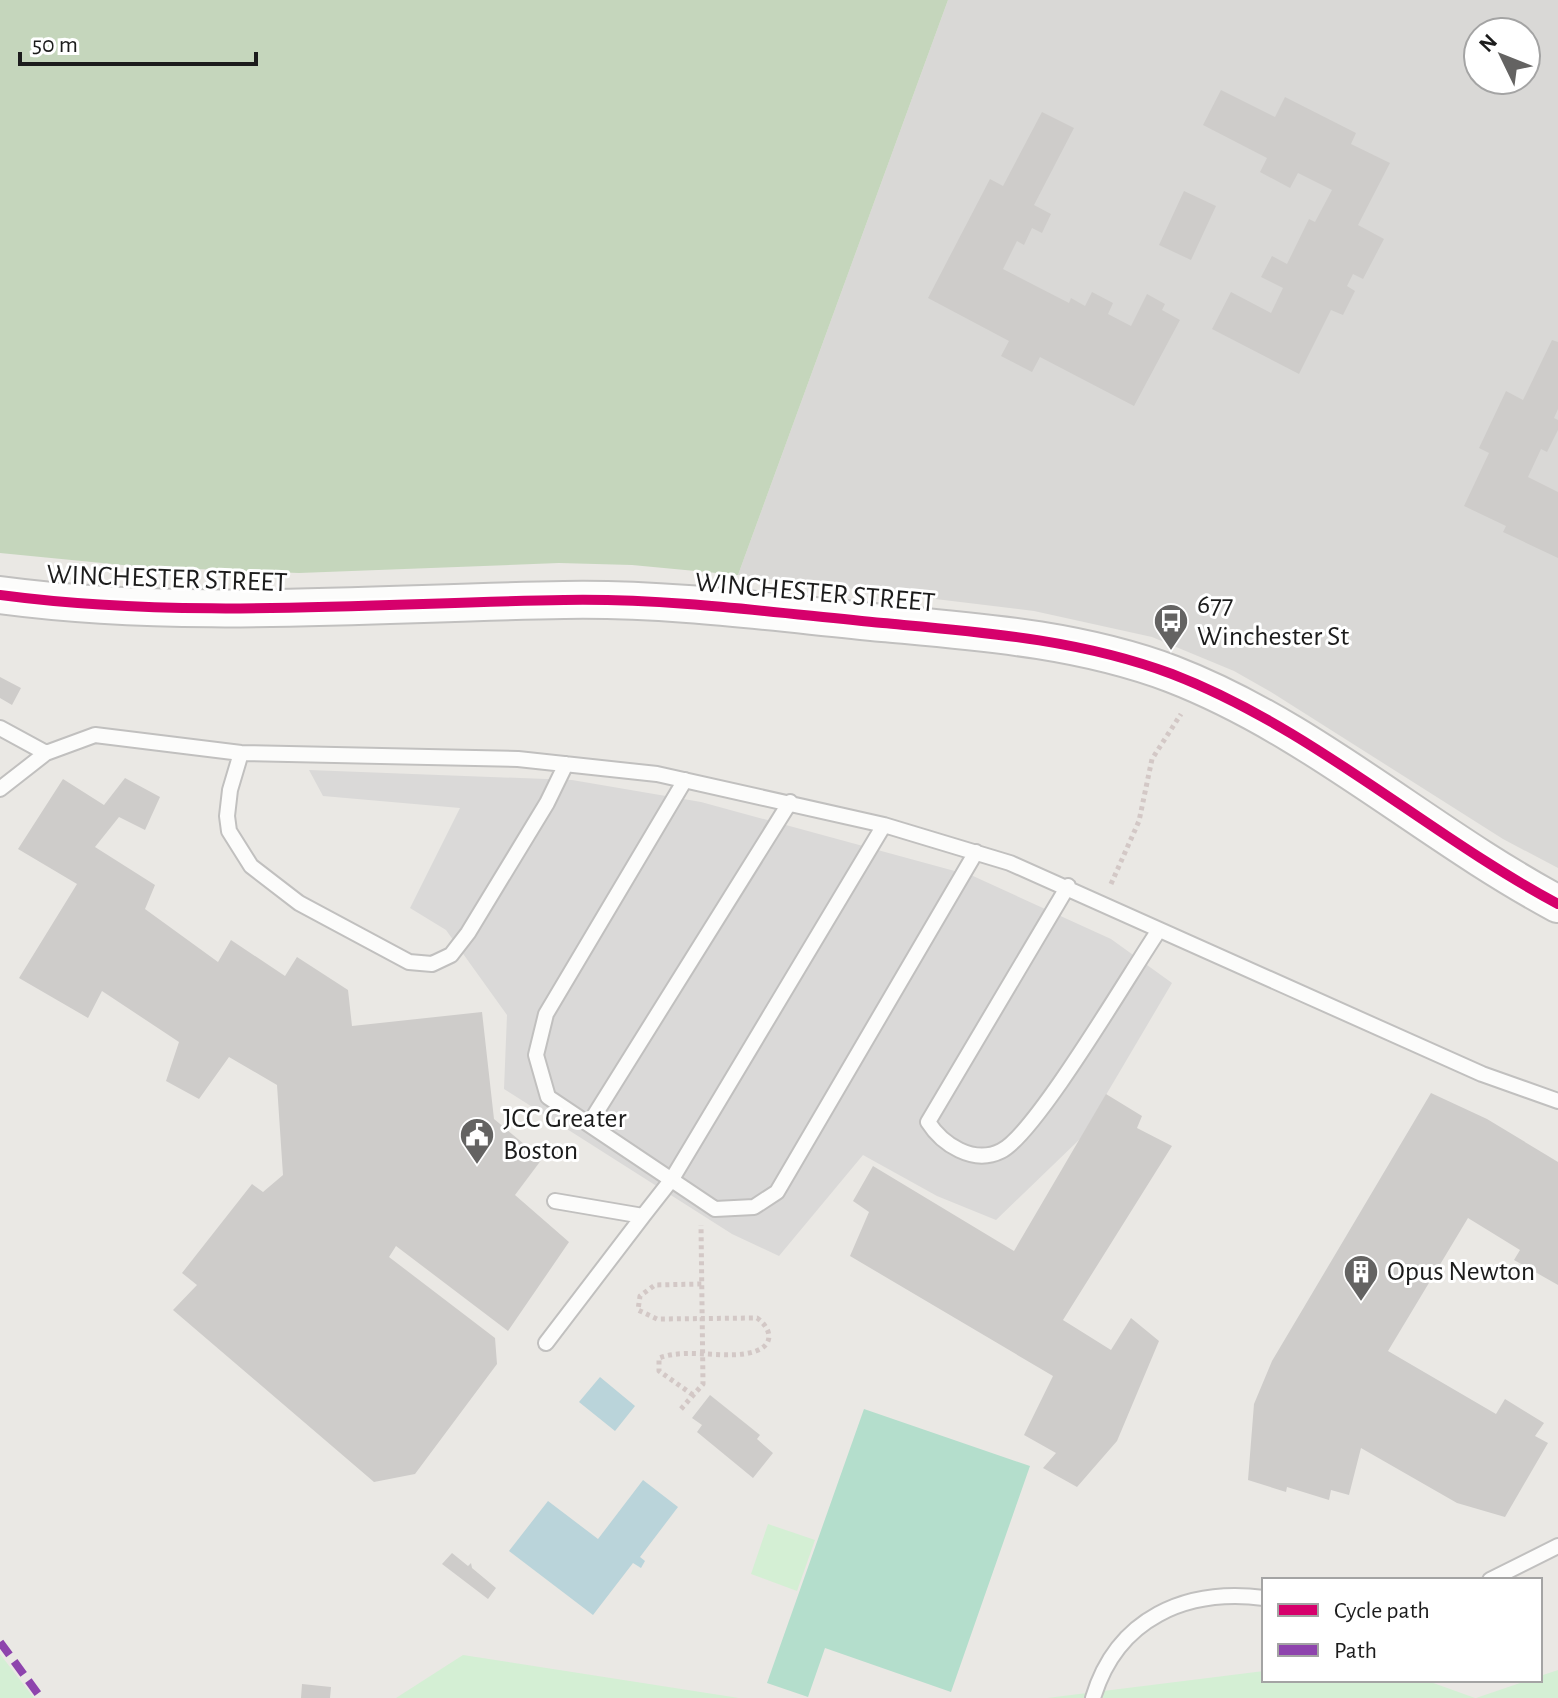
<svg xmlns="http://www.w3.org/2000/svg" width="1558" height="1698" font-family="'Alegreya Sans',sans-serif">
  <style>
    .residential { fill: #d9d8d6; fill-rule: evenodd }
    .forest { fill: #c5d6bc }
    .park { fill: #d4efd4 }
    .pitch { fill: #b4decc }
    .parking { fill: #dad9d8 }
    .water { fill: #bad4da }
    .building { fill: #ceccca }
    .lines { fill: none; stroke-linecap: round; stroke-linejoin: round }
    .service-casing { stroke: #c1c0bf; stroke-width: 18 }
    .tertiary-casing { stroke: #c1c0bf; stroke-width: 40 }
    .path { stroke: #d3c8c6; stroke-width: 5; stroke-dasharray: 4 4; stroke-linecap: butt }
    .service { stroke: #fcfcfb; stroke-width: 14 }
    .tertiary { stroke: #fcfcfb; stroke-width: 36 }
    .quiet { stroke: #8e44ad; stroke-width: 8; stroke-dasharray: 16 8; stroke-linecap: butt }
    .cycleway-casing { stroke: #fff; stroke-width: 15 }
    .cycleway { stroke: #d6006c; stroke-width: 10 }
    .labels { text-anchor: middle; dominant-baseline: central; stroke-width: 6; stroke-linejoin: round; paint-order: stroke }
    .street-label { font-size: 28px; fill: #1c1c1c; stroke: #fff }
    .poi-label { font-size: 28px; fill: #1c1c1c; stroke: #fff; text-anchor: start }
  </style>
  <rect width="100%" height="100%" fill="#eae8e4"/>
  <path class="residential" d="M948,0H1558V868L1503,839L1271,692L1234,671L1152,637L1034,611L738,575ZM1478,32H1526V80H1478Z"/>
  <path class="forest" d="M0,0H948L738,575L632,565L559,563L299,573L143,567L0,553Z"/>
  <path class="park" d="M768,1524L815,1540L797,1591L751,1574Z
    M0,1654L34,1698H0Z
    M463,1655L739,1698H396Z
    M1558,1670V1698H1476L1529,1680H1540V1676Z
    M1264,1671V1680H1425L1475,1698H1047Z"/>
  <path class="pitch" d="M864,1409L1030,1466L951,1692L825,1648L808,1697L767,1683Z"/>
  <path class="parking" d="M309,770L572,780L701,802L973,876L1111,939L1172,983L1080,1139L996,1220L937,1196L863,1155L779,1256L732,1234L504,1089L507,1015L446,930L410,908L460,808L323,796Z"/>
  <path class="water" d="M600,1377L635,1406L615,1431L579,1402Z
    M643,1480L678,1507L640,1557L645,1561L641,1568L633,1563L593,1615L509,1551L548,1501L598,1539Z"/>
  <path class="building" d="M1221,90L1275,117L1285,97L1356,133L1351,144L1390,163L1358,225L1384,239L1363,279L1353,274L1347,286L1355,291L1343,315L1331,310L1299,374L1212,329L1231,292L1271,313L1283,288L1261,277L1272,256L1287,264L1309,219L1315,222L1332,190L1298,173L1290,188L1260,172L1267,158L1203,125Z
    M1042,112L1074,128L1034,205L1051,214L1042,233L1032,228L1024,245L1017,241L1003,269L1069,303L1071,298L1085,306L1092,292L1113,303L1108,314L1131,326L1147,294L1165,304L1162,310L1180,320L1134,406L1040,357L1032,372L1001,356L1009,341L928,298L990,179L1003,186Z
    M1184,191L1216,206L1191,260L1159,245Z
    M1552,340L1558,342V409L1554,418L1558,420V430L1547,452L1541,449L1528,477L1558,492V558L1503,532L1506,526L1464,506L1489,453L1479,448L1506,391L1523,400Z
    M0,677L21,688L12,705L0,698Z
    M125,778L160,797L145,830L119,817L95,847L155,885L145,909L218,962L231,940L285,976L297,957L348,990L352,1026L482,1012L494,1119L542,1159L515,1195L569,1242L508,1331L396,1246L389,1257L495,1338L497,1364L415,1474L374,1482L173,1310L197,1285L182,1273L252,1184L263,1192L283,1175L277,1085L229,1057L199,1099L166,1081L179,1042L102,991L88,1018L19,978L77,884L18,849L63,779L104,805Z
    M1431,1093L1487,1119L1558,1162V1285L1514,1260L1520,1250L1468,1218L1388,1351L1496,1414L1505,1399L1544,1423L1535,1436L1548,1443L1505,1517L1457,1503L1361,1448L1349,1495L1331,1490L1329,1500L1287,1487L1286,1492L1248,1480L1254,1404L1272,1361Z
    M1106,1094L1142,1116L1137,1128L1172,1146L1063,1320L1111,1350L1131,1318L1159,1341L1117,1441L1077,1487L1043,1468L1056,1453L1024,1435L1053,1376L850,1256L869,1212L853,1201L873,1166L1014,1251Z
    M710,1395L760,1435L757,1439L773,1453L753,1478L697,1432L702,1425L692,1418Z
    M452,1553L468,1566L471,1563L472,1568L496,1588L488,1599L442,1564Z
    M302,1684L331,1687L330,1698H301Z"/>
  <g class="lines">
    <defs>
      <path id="service" d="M0,728L46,753
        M241,753L230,790L227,816L229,831L251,866L299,903L409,962L432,964L451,955L468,933L547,803L566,764
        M685,780L546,1014L536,1055L548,1097L715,1209L754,1207L777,1192L976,852
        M0,789L46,753L95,735L241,753L518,759L657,774L884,825L1010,863L1482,1074L1558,1101
        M1068,886L928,1122C942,1144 973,1165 1001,1151C1036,1134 1131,971 1159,930
        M589,1124L790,802
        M555,1201L643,1216L672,1179L884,825
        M546,1343L643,1216
        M1490,1580L1558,1546
        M1093,1698C1117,1618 1186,1588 1264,1598"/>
      <path id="tertiary" d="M0,595C188,620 376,603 564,600C670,598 777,613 883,623C980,632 1079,639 1172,674C1312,728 1427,834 1558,904"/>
    </defs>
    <use href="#service" class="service-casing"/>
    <use href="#tertiary" class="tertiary-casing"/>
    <path class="path" d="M1111,884L1139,821L1152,759L1181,714
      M693,1395L659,1371V1358C688,1347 729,1361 756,1351C775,1344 771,1328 757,1318L657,1319L638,1310L640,1296L655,1285L702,1284
      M681,1409L703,1384L701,1225"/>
    <use href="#service" class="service"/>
    <use href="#tertiary" class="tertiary"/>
    <path class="quiet" d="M0,1642L41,1698"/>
    <defs>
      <path id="cycleway" d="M0,595C188,620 376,603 564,600C670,598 777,613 883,623C980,632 1079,639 1172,674C1312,728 1427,834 1558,904"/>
    </defs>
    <use href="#cycleway" class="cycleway-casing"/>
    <use href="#cycleway" class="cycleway"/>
  </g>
  <defs>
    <symbol id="bus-pin" viewBox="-11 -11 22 30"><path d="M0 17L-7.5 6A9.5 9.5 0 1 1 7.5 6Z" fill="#646362" stroke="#fff"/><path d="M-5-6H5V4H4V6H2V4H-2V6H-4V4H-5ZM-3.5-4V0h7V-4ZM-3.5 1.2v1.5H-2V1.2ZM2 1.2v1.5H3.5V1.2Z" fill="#fff"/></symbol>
    <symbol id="civic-pin" viewBox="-11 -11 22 30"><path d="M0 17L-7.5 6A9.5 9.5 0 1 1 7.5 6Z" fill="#646362" stroke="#fff"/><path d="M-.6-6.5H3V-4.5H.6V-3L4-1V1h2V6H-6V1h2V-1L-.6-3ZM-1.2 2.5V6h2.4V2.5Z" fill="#fff"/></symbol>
    <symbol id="building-pin" viewBox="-11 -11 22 30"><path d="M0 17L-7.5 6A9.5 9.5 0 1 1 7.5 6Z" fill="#646362" stroke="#fff"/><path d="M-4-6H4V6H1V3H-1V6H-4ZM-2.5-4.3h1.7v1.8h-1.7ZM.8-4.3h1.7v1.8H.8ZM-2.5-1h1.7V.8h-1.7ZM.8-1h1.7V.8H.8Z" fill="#fff"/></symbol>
  </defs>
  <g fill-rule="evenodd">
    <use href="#bus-pin" x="1151" y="601" width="40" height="54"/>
    <use href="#civic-pin" x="457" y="1115" width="40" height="54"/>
    <use href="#building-pin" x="1341" y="1252" width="40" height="54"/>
  </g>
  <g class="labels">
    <g class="street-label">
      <text transform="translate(167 579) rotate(2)">WINCHESTER STREET</text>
      <text transform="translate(815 593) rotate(5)">WINCHESTER STREET</text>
    </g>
    <g class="poi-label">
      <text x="1197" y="605">677<tspan x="1197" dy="32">Winchester St</tspan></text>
      <text x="503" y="1119">JCC Greater<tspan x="503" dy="32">Boston</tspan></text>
      <text x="1387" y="1272">Opus Newton</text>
    </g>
  </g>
  <rect x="1262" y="1578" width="280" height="104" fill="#ffffff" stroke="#a4a4a4" stroke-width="2"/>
  <rect x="1278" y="1604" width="40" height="12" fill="#d6006c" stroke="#a4a4a4" stroke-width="2"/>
  <text x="1334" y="1618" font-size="24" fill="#1c1c1c">Cycle path</text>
  <rect x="1278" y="1644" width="40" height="12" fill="#8e44ad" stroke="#a4a4a4" stroke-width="2"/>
  <text x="1334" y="1658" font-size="24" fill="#1c1c1c">Path</text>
  <g transform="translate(1502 56) rotate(313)"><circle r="38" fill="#ffffff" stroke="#a4a4a4" stroke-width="2"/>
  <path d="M0-6L14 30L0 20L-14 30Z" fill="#646362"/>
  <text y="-12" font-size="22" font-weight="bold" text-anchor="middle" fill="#1c1c1c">N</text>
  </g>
  <path d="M20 52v12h236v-12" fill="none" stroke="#1c1c1c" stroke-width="4"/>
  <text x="32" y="52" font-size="24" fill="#1c1c1c" stroke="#ffffff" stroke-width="6" paint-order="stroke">50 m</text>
</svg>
